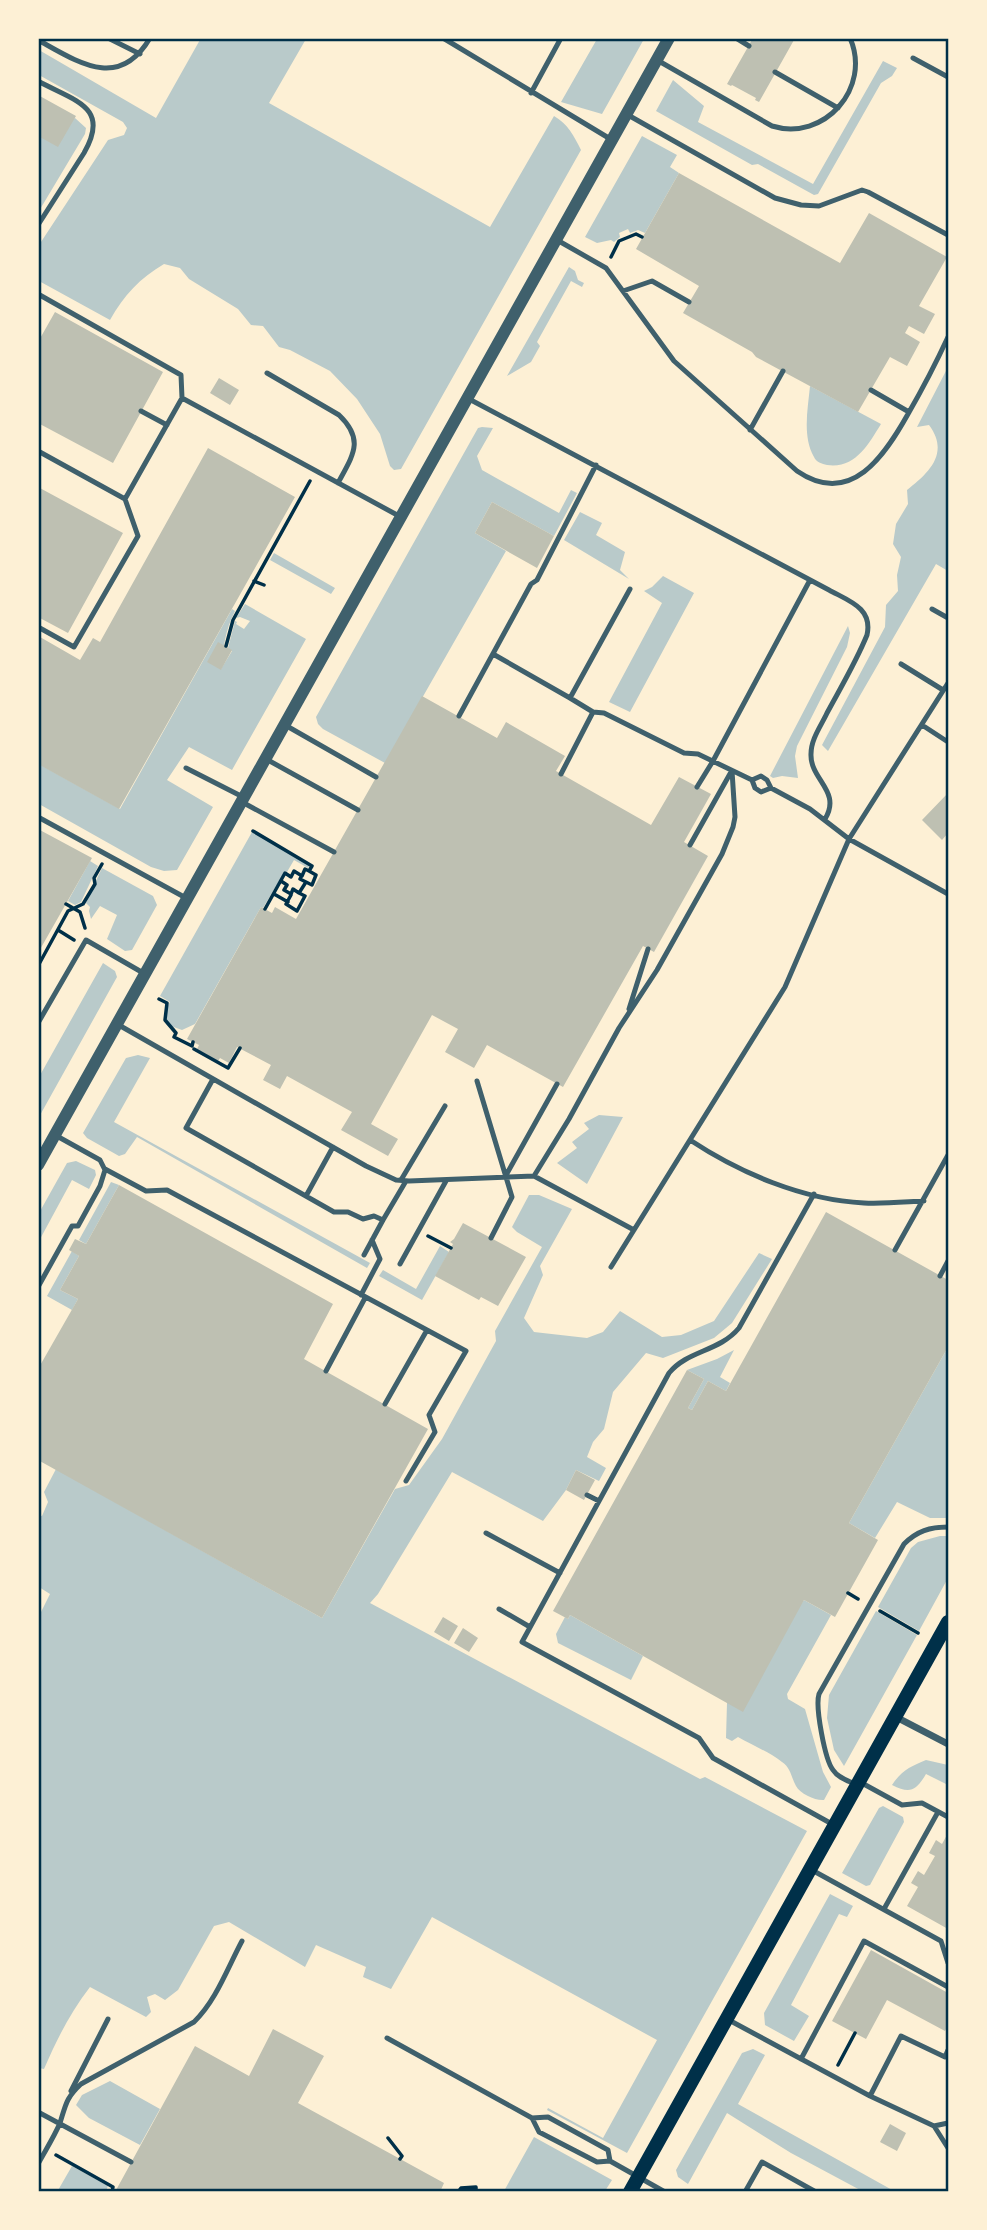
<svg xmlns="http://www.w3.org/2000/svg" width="987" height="2230" font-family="Overpass,sans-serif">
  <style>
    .green { fill: #b9caca }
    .building { fill: #bec0b2 }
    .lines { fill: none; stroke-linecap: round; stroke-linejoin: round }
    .path { stroke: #003049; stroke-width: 3.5 }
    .service { stroke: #3f606c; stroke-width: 5 }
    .minor { stroke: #3f606c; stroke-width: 7 }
    .tertiary { stroke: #3f606c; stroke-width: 12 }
    .secondary { stroke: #003049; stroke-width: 14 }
    .neatline { fill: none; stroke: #003049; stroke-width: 2.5 }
  </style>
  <rect width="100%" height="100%" fill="#fdf0d5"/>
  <path class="green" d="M201,38L306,39L269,103L490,227L554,116C568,124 574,136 581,150L401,469L394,470L390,466L380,434L357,399L330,371L290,350L279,347L263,326L251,325L238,309L189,279L180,268L164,264C140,278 124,295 110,320L39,281V245L108,140L124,135L127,128L123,122L39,75V50L156,118Z
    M597,39H644L602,114L561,102Z
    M883,61L897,68L892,76L881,83L818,194L814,195L758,164L752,165L656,111L673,80L704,106L698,122L813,184Z
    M75,118L86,128L85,134L39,211V136Z
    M642,136L677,155L670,167L679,173L645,233L638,230L630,233L628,229L619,233L620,237L614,242L611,240L597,243L585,237Z
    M569,267L575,271L578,280L584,283L582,287L571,281L537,342L540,346L531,362L507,376Z
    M948,367V571L936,564L828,751L822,745L885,627L886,605L898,591L897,575L901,557L893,544L896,524L908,504L907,490C929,473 950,453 929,425L917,427Z
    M810,386L881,424C868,445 855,469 827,465C822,464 816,462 814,457C802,436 808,408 810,386Z
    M482,427L493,428L477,456L482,470L559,513L571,490L577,493L554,536L492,502L475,533L506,551L385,763L323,729L318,724L316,717L478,428Z
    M580,512L602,523L596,535L625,552L620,570L629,579L564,540Z
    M274,553L335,588L331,594L270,560Z
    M663,576L694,593L630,712L609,702L662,603L644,591L652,587Z
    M245,604L306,639L232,770L189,747L167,780L213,807L177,870L164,871L151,867L39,804V764L120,809L232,609L235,611C225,630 223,649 221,669L232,651L228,648L235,621L237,622L236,624L244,629L250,621L240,617L236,618Z
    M848,626L850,633L847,647L797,746L795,756L798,778L782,776L773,778L770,776Z
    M252,832L310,864L308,868L294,860L287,872L285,871L263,908L261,907L195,1024L182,1030L171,1026L167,1022V1007L170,1002L160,996Z
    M90,861L98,866L81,902L75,905L68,901Z
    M102,868L153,896L157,905L132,950L125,951L107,939L117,915L100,906L91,919L89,911L90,907L86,903C92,891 96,880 102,868Z
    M103,963L115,971L117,977L39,1117V1077Z
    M138,1055L150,1058L114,1122L370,1263L367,1268L137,1137L125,1154L119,1156L87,1138L83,1133L126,1058Z
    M599,1115L623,1117L587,1184L557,1163L577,1148L572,1142L589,1129L584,1123Z
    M76,1161L95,1170L96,1175L89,1189L72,1180L39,1241V1213L67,1163Z
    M111,1182L119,1185L86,1244L79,1240Z
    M529,1195H539L572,1209L540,1266L543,1275L524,1318L534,1332L587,1338L603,1332L620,1311L662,1337L681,1335L714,1321L759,1253L772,1259L732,1323L714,1338L663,1358L646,1353L613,1392L604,1429L593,1442L587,1457L606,1468L599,1481L576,1470L566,1490L543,1521L452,1472L378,1594L370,1603L700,1779L705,1777L807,1831L627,2153L547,2110L548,2108L603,2138L657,2040L432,1917L391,1989L363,1977L366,1967L316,1945L305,1967L229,1922L214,1926L178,1990L165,2000L155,1994L147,1997L151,2012L146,2017L90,1987C70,2013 57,2039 44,2069L39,2068L38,1618L50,1594L39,1587L38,1515L42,1516L48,1502L44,1492L56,1469L322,1618L395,1489L409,1485L442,1439L496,1341L495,1331L542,1247L517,1232L512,1227Z
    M440,1246L449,1252L422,1300L379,1276L383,1270L416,1289Z
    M72,1251L79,1256L60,1290L78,1299L72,1310L47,1296Z
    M948,1347V1518H930L897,1502L875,1538L849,1523Z
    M734,1350L720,1377L730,1383L726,1391L708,1381L692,1410L688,1408L704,1379L687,1370L717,1359Z
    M940,1536H948V1578L919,1631L878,1607L911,1548L918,1542Z
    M804,1600L831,1615L787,1694L788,1699L805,1709L823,1772L831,1787L824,1800C816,1801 800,1794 796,1786C791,1777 791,1768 782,1762C769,1752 752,1745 738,1737L732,1741L726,1738L727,1703Z
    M876,1611L917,1635L844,1766L834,1750L827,1718L829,1695Z
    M570,1615L643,1656L631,1680L558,1643L556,1634L565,1617L568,1619Z
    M926,1760L948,1765V1785L926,1774C916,1791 910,1794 892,1785C901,1771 911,1766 926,1760Z
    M883,1806L903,1817L904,1822L870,1885L866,1886L842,1873L879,1808Z
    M830,1894L853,1906L847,1917L839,1914L791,2005L809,2016L794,2041L765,2025L764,2013Z
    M753,2049L765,2055L738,2104L894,2191H862L791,2153L727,2113L688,2184L678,2177L676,2170L742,2053Z
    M110,2081L160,2109L140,2145L89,2118L76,2105L82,2095Z
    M534,2137L612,2180L605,2191H504Z
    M72,2166L108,2186L106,2191L57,2192Z"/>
  <path class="building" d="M753,38L794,40L759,102L755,100L756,98L732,85L731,86L727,84Z
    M38,95L76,116L58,147L38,136Z
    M679,173L840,263L869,213L947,257L919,306L935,314L924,334L909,326L905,333L920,342L907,366L890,357L858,412L756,357L752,352L683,313L699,286L636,249Z
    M55,312L163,372L113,463L38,423V342Z
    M219,378L239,390L230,405L210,393Z
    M208,448L295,497L119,809L38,764V639L40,637L80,660L93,638L100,642Z
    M38,487L123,533L68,633L38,617Z
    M492,502L554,536L537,568L475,533Z
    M218,642L232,650L221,670L207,662Z
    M422,696L497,738L506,722L565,756L556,771L651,825L679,777L711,794L684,842L708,856L654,952L643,946L563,1087L487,1045L474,1068L445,1052L458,1029L432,1015L371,1124L398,1139L388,1156L341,1130L352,1112L287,1076L280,1089L263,1080L271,1065L237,1047L229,1063L220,1058L218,1061L197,1049L199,1045L187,1039L261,907L272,913L275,907L296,919Z
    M948,793V833L942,840L922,820Z
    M38,829L92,858L38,953Z
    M119,1185L333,1304L304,1359L428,1429L322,1618L38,1460V1369L78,1299L60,1290L79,1256L69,1250L75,1239L86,1244Z
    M826,1212L948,1280V1347L849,1523L878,1540L835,1617L804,1600L743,1712L570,1615L568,1619L553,1611L687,1370L704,1379L688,1408L692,1410L708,1381L726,1391Z
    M463,1223L526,1257L498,1306L481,1297L479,1300L435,1276L453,1244L450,1242L454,1239Z
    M576,1470L595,1480L584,1500L566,1490Z
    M443,1617L458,1626L449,1641L434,1632Z
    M463,1628L478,1638L469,1652L454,1643Z
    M948,1833V1929L907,1906L918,1887L911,1883L918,1871L924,1875L935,1856L929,1853L936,1840L942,1844Z
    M871,1950L948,1993V2025L945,2031L887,2000L866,2039L832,2021Z
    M273,2029L324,2056L298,2103L444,2183L440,2192H115L195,2046L249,2076Z
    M890,2124L906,2133L897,2151L880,2142Z"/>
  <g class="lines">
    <path class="path" d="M611,257L619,241L636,234L642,237
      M254,581L264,585
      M226,646L233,620L310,481
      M253,831L312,866L309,871L305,869L302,876L294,871L291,877L285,873L265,909
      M281,881L287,885L284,890L291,894L293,889L299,893L306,882L300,879L301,877
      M306,882L312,885L316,875L309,871
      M274,894L288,902
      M291,895L286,904L297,911L305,896L299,893
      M66,904L80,912L85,928
      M58,930L74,940
      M38,966L68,911L83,904L95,884L94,878L102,864
      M159,999L167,1003L165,1020L176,1033L174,1037L192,1046L193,1042
      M194,1049L228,1068L240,1048
      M428,1236L451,1248
      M848,1593L858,1599
      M880,1611L918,1633
      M838,2065L855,2033
      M388,2138L402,2156L400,2159
      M56,2155L113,2187L112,2192
      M458,2192L461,2188L476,2187V2192"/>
    <path class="service" d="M108,38L140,54
      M443,38L612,140
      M736,38L749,46
      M38,40C78,62 119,91 150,38
      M913,58L948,77
      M657,60L772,126C824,142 872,88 850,38
      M775,72L838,108
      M38,81C74,101 111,106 84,153L38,225
      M531,93L561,38
      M628,115L775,198L801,205L819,206L862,190L868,192L948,235
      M557,240L606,268L674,361L797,471C851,508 885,455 908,414C923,388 936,363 948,337
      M623,291L652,281L689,302
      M38,294L181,375L182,398
      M267,373L339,415C365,440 353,455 338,483
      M871,390L909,412
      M469,399L829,590C849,601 873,608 867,635C856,662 841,687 827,713C821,726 811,739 811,754C810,780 842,791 825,819
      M141,411L167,425
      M750,430L783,371
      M38,451L125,499L182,398L399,516
      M932,609L948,618
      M38,627L74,647L138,536L125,499
      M493,654L570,698L630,589
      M901,664L943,690
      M570,698L593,712L604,713L684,753L698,754L752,780
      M459,716L531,584L537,580L596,465
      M285,725L376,777
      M922,725L948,742
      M266,759L358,810
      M186,768L243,797
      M561,774L593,712
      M697,787L713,761L810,580
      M771,788L761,792L755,788L752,780L761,776L767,780L771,788L810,809L849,839L948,683
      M242,802L334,852
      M38,817L186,898
      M690,845L731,772
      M629,1009L648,949
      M38,1023L86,940L145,974
      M117,1024L366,1166L396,1180L409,1181L534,1176L569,1119L619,1028L657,970L722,854L733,827L735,817L732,771
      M213,1079L186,1128L334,1212H348L363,1219L374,1216L383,1220L406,1181
      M477,1081L512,1197L491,1238
      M690,1140C740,1173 803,1200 864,1203C883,1204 904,1202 924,1201
      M105,1169L146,1191L167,1190L466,1351L429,1415L435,1432L406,1481
      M534,1176L634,1230
      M505,1177L557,1084
      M401,1180L445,1106
      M814,1194L739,1328C719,1352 688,1350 669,1373L522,1642L699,1738L713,1758L832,1824
      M306,1196L333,1147
      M895,1250L948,1155
      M364,1255L383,1220
      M400,1264L446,1181
      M611,1267L785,987L849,839L948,894
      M940,1276L948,1261
      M38,1287L72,1226H78L100,1186L105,1170L100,1160L55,1135
      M361,1295L380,1259L372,1240
      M326,1371L365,1298
      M385,1404L427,1330
      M587,1495L599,1501
      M486,1533L560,1573
      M499,1609L530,1627
      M860,1782L902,1805L922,1803L948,1817
      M857,1785C849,1781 838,1778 833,1770C825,1760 815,1707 819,1694L904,1544C917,1531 930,1527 948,1527
      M810,1869L941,1941L948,1963
      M884,1909L938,1812
      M727,2019L870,2096L934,2126L948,2148
      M387,2038L532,2118
      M801,2059L864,1941L948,1987
      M71,2091L108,2019
      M870,2096L901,2036L945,2057L948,2050
      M38,2112L131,2162
      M934,2126L948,2123
      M610,2161L608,2150L548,2117L532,2118L539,2132L597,2162L610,2161L665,2192
      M38,2164C45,2151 54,2137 60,2123C66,2104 66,2098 81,2084L194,2022C216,2001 228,1967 242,1941
      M745,2192L762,2162L816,2192"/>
    <path class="minor" d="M896,1717L948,1744"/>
    <path class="tertiary" d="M38,1165L669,38"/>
    <path class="secondary" d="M630,2192L948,1622"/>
  </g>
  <rect width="987" height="2230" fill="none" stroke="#fdf0d5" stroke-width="80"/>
  <rect x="40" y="40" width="907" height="2150" class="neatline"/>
</svg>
